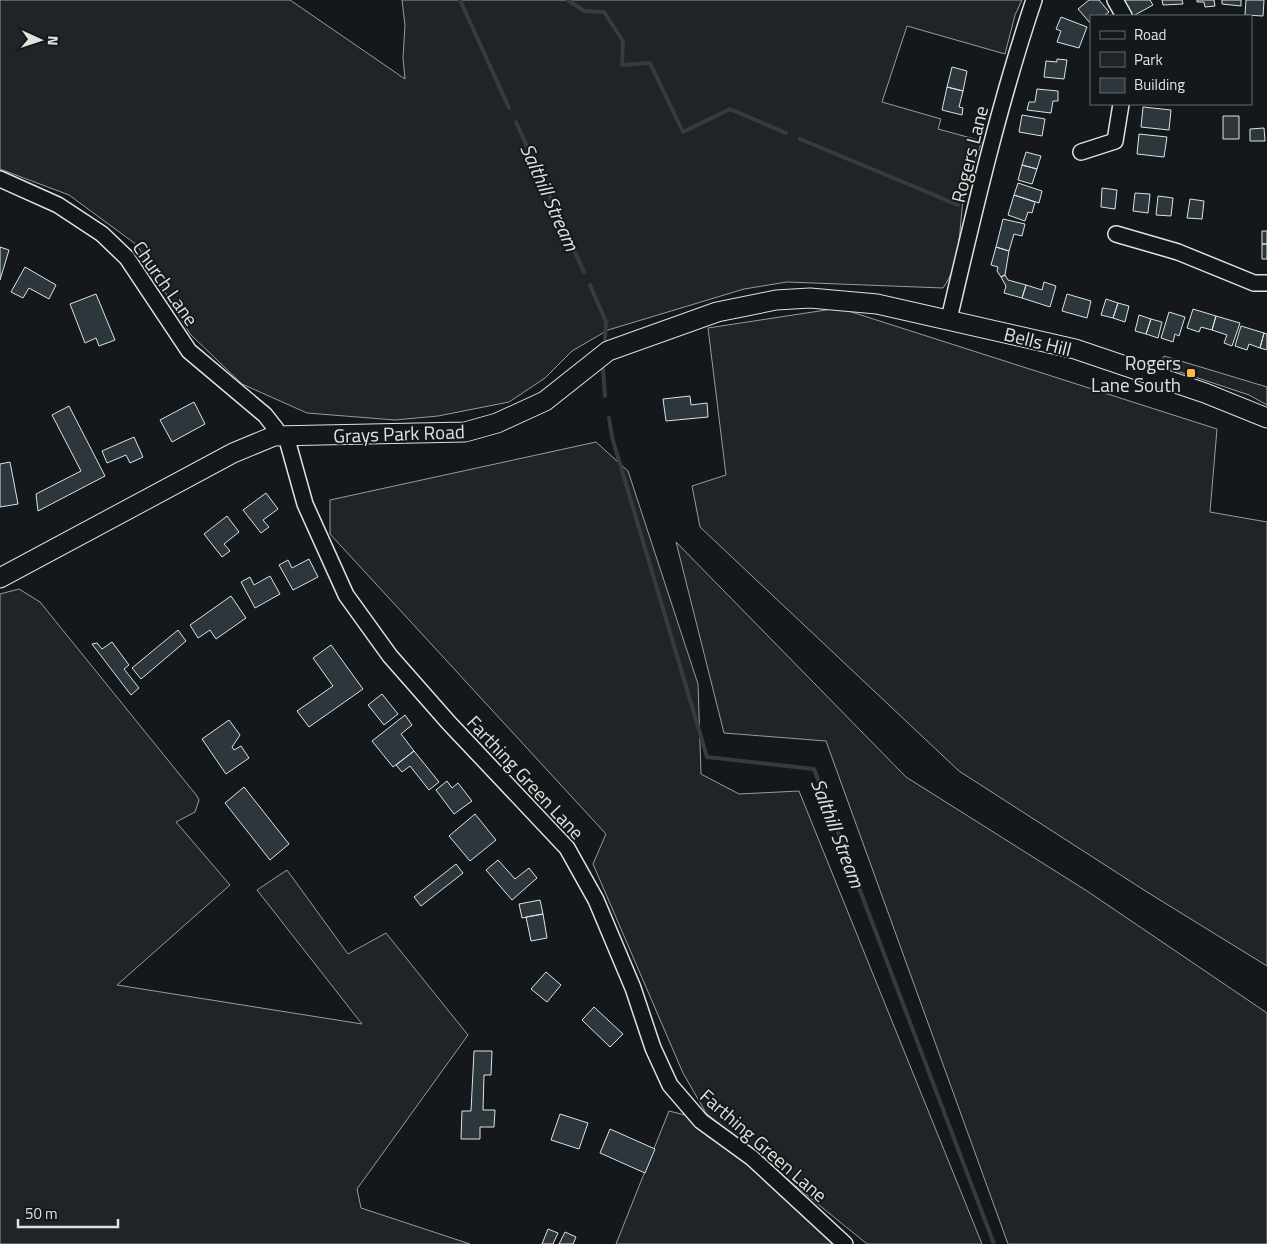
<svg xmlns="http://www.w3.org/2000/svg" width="1267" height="1244" font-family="'Titillium Web',sans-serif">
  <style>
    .green { fill: #202428; stroke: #939e99 }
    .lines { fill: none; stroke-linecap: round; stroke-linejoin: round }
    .stream { stroke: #363b3e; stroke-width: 4 }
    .building { fill: #2c363c; stroke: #d8e6dc }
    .minor-casing { stroke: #d8e6dc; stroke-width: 18 }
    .major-casing { stroke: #d8e6dc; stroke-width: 21 }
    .minor { stroke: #14181c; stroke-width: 15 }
    .major { stroke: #14181c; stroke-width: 19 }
    .poi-dot { fill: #ffb74d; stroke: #14181c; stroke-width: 2 }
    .labels { text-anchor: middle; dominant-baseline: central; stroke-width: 4; stroke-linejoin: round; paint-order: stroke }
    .street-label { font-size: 19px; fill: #d8e6dc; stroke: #14181c }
    .poi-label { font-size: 19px; fill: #d8e6dc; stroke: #14181c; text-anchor: end }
    .water-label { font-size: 20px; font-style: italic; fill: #d8e6dc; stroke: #14181c }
  </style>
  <rect width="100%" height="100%" fill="#14181c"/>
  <path class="green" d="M0,0H290L405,79L403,58L405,25L402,0H1022L1015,15L1005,54L907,26L882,102L941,119L938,129L982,141C976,160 966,181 963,201C959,230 961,263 943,288L787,282L744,289L608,330L572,351L545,378L509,402L438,416L395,420L307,413L242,384L190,334L137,245L69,195L0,169Z
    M839,308L1217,429L1210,512L1267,522V966L1147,892L959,771L700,527L692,486L726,475L708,328Z
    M1164,356L1267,387V405L1249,395L1159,365Z
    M596,442L628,471L698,684L701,774L739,794L799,791L982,1244H867L706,1113L683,1073L593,864L606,834L330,534V500Z
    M676,542L906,777L1087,891L1267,1013V1244H1008L826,741L724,733Z
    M19,589L40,602L197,796L199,800L195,812L176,822L230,885L117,985L362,1024L257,890L287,870L348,954L386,933L468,1035L357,1189L361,1208L470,1244H0V594Z
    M669,1111L689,1116L708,1137L729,1145L833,1244H616Z"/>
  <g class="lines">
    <path class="stream" d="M460,0L509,108
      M568,0L584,11L604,12L623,41L622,65L650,63L683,132L730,109L786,133
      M516,122L584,272
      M800,139L958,205
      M590,285L606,322L605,339
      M603,369L605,396
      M609,418L612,437L707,757L814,769L994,1244"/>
  </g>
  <path class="building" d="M1089,0H1099L1109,12L1104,16H1091V24L1078,9Z
    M1119,0H1150L1153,5L1133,16H1128Z
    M1162,0H1182L1183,4L1163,5Z
    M1197,0H1214L1215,6L1205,7L1204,2H1197Z
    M1222,0H1241V6L1222,4Z
    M1246,0H1264L1263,16L1245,15Z
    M1061,17L1087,27L1079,48L1057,42L1061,31L1056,29Z
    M1057,59L1067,60L1064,79L1044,77L1046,61L1057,62Z
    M952,67L967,71L963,91L947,87Z
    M947,87L963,91L959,107L963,108L962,115L942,110Z
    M1037,89L1058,91V101H1053L1051,113L1027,110L1029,102H1035Z
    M1143,107L1171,110L1169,130L1141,127Z
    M1022,115L1045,119L1042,136L1019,132Z
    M1223,116H1239V139H1223Z
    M1264,128L1265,141H1250V129Z
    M1139,134L1167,137L1164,157L1137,154Z
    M1026,152L1041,156L1037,169L1022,165Z
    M1022,165L1037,169L1032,184L1018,180Z
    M1018,183L1042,191L1039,203L1014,195Z
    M1102,188L1117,190L1115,209L1101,207Z
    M1135,193L1150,194L1148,213L1133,211Z
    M1014,195L1035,202L1032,213L1028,212L1025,221L1008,215Z
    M1158,196L1173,198L1171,216L1156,215Z
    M1190,199L1204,201L1202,219L1187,218Z
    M1003,219L1025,224L1022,236L1014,234L1009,251L996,247Z
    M1262,231H1267V244H1262Z
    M1262,244H1267V259H1262Z
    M0,247L9,250L0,280Z
    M996,247L1009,251L1005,275L1001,277L997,271L998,267L991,265Z
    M25,267L56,285L49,299L29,288L23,298L11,292Z
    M1005,275L1008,280L1026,285L1022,298L1004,293L1006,286L1001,277Z
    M1044,282L1056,286L1050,307L1022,298L1026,285L1042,290Z
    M96,294L115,340L99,346L96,338L85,343L70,304Z
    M1067,294L1091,301L1087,318L1062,311Z
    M1106,299L1118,303L1113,318L1101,315Z
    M1118,303L1129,306L1125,322L1113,318Z
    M1193,309L1216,316L1212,330L1201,327L1199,332L1187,328Z
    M1169,312L1185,317L1179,336L1175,334L1173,342L1161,338Z
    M1139,315L1151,319L1146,334L1135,331Z
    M1216,316L1240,323L1232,346L1224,343L1227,335L1212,330Z
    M1151,319L1162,322L1158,338L1146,334Z
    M1241,326L1264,333L1260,348L1249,344L1247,350L1235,346Z
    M1264,333L1267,334V350L1260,348Z
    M690,396L691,405L707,403L708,417L666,421L663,399Z
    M194,402L205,424L172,442L160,420Z
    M69,406L105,476L38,511L36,494L81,471L52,415Z
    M134,437L143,457L130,463L126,455L107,463L102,451Z
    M10,462L18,504L0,507V464Z
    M266,493L278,509L263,520L269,527L261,533L243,510Z
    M227,516L239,532L224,544L230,551L222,557L204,534Z
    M309,559L318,577L293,590L279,565L288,560L292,568Z
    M270,576L280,594L255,608L241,582L250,577L254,585Z
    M231,596L246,618L216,639L210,630L198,638L190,625Z
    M178,630L186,641L141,679L132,668Z
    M112,642L129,665L124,669L139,688L131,695L92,644L97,643L102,649Z
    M331,645L363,689L309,727L297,711L333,686L313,658Z
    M382,694L398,714L384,725L368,705Z
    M405,715L412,725L401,734L414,751L393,767L372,741Z
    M229,720L240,735L232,747L234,750L241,746L249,758L226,774L202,739Z
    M414,751L439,782L429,790L410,766L402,772L396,765Z
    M447,781L452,788L458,783L472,801L454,814L436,790Z
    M244,787L289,844L270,860L225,803Z
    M475,814L496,840L470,861L449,836Z
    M498,860L515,879L529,868L537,878L512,900L486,870Z
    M456,864L463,873L421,906L414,897Z
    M540,900L543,914L522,918L519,904Z
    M543,914L547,938L531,941L526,917Z
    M546,972L561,985L547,1002L531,989Z
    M594,1007L623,1034L610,1047L582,1020Z
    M474,1051H492L491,1075H484L483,1110H495L494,1127H480V1139H461L462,1111H471Z
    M560,1114L588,1123L579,1149L551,1140Z
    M610,1129L655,1149L645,1173L600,1153Z
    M548,1229L558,1233L553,1244H542Z
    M565,1232L576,1237L573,1244H559Z"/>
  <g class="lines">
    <defs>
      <path id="minor" d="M1115,0L1124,16
        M1081,152L1115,141L1121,104
        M0,179L58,205L102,234L127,258L189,351L265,415L276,429L274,436
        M1116,234L1178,252L1254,283H1267
        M949,319C974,212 999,104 1034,0
        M286,436L305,504L346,595L390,656L449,723L567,848L596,900L633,988L653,1048L670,1085L701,1121L752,1158L845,1244"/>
      <path id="major" d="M0,578L233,453L274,436L465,432L497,423L545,401L608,351L717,312L776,300L810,298L877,304L1075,349L1205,393L1267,418"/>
    </defs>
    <use href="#minor" class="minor-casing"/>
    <use href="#major" class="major-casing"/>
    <use href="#minor" class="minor"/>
    <use href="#major" class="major"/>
  </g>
  <rect class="poi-dot" x="1186" y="368" width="10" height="10" rx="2.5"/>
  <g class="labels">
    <g class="street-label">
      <text transform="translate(969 154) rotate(-76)">Rogers Lane</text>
      <text transform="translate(166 283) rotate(55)">Church Lane</text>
      <text transform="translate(1038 341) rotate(14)">Bells Hill</text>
      <text transform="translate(399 433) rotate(-2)">Grays Park Road</text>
      <text transform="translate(526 777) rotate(47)">Farthing Green Lane</text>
      <text transform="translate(764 1145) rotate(41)">Farthing Green Lane</text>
    </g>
    <g class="poi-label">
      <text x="1181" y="362">Rogers<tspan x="1181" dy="22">Lane South</tspan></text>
    </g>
    <g class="water-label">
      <text transform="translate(550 197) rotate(66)">Salthill Stream</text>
      <text transform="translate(838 833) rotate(69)">Salthill Stream</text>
    </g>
  </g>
  <rect x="1090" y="15" width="162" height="90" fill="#14181c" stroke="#626a69"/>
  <rect x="1100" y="31" width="25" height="8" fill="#14181c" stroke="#626a69"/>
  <text x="1134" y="40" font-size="15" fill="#d8e6dc">Road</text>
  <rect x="1100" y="52" width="25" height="15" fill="#202428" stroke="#626a69"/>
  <text x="1134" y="65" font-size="15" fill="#d8e6dc">Park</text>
  <rect x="1100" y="78" width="25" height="15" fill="#2c363c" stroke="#626a69"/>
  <text x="1134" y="90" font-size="15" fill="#d8e6dc">Building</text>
  <g transform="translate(40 40) rotate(93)" stroke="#14181c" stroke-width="4" paint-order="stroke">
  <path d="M0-4L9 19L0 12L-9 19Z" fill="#d8e6dc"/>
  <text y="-8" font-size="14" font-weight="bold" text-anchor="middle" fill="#d8e6dc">N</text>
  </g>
  <path d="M18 1219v8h100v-8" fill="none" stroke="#d8e6dc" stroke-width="2.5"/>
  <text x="25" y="1219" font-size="15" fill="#d8e6dc" stroke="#14181c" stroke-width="4" paint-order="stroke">50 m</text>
</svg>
